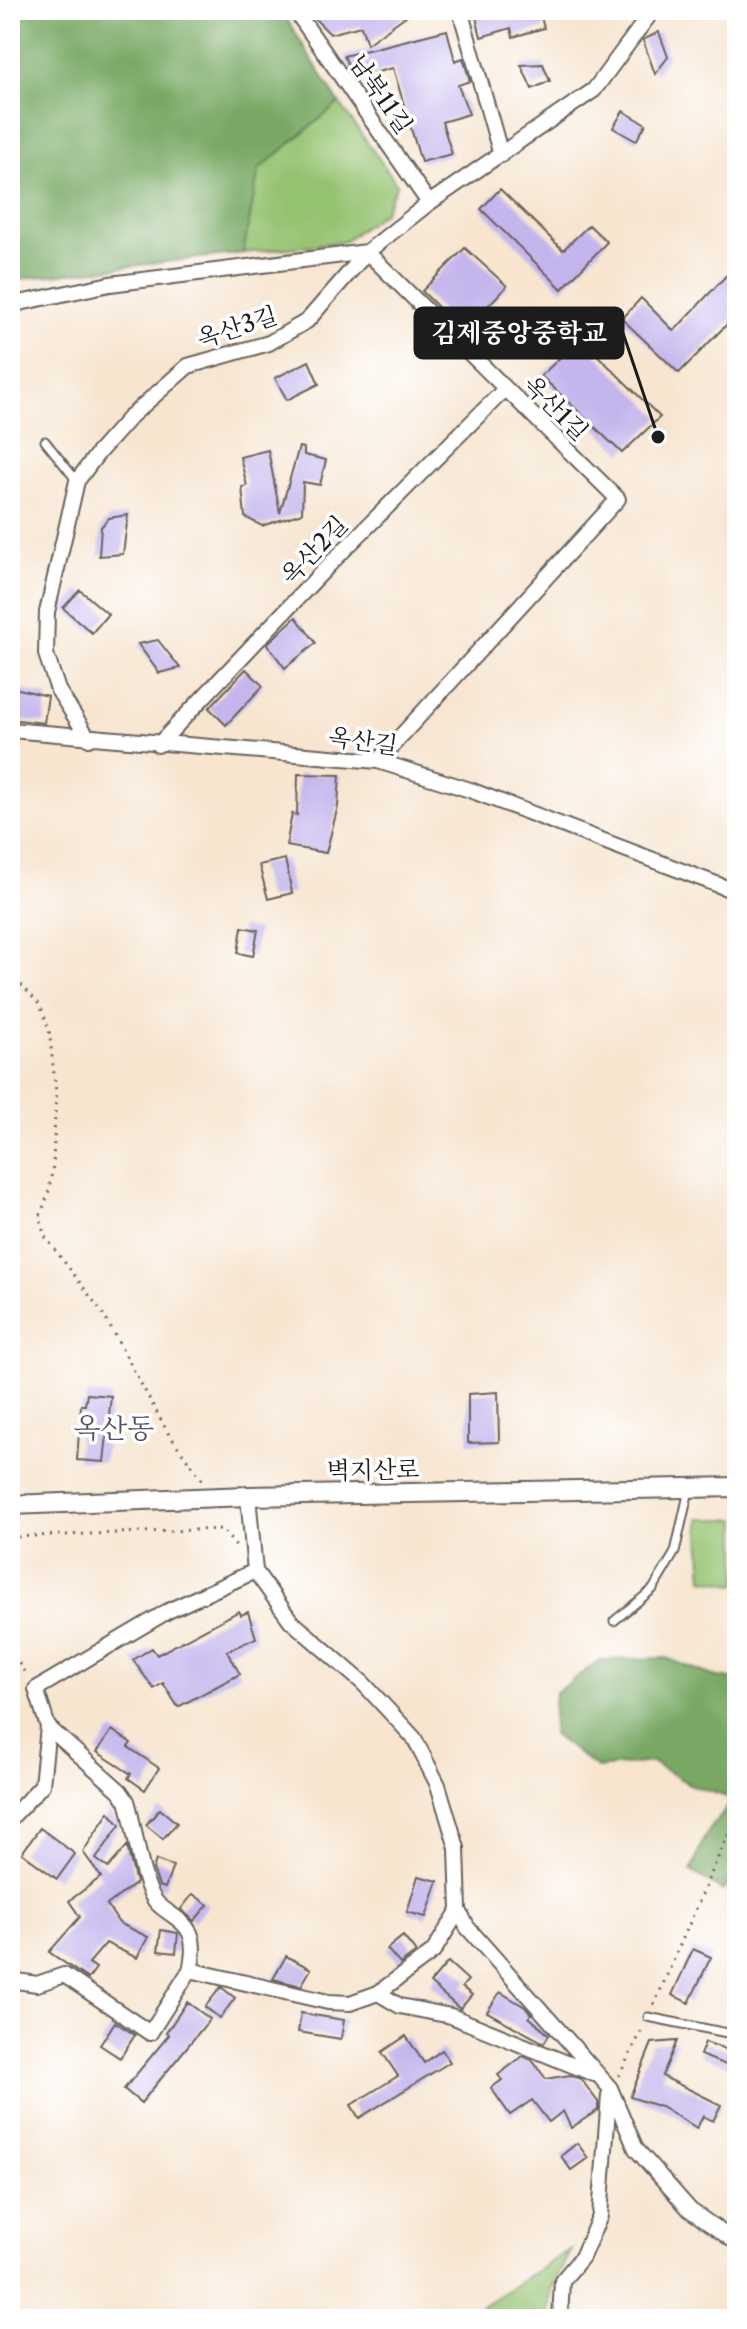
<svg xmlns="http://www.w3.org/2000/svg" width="747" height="2329" font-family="'Libre Caslon Text','Noto Serif KR',serif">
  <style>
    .green { fill: #95c271; stroke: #586f46; stroke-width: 2 }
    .forest { fill: #78a863; stroke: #4a6240; stroke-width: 2 }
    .building { fill: #c4b6ed }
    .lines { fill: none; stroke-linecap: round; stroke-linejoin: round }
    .service-casing { stroke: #69625b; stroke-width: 11 }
    .minor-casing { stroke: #69625b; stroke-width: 18 }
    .tertiary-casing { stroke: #69625b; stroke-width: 22 }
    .path { stroke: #69625b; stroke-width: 3; stroke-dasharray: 2 6; stroke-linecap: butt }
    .service { stroke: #fff; stroke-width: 7 }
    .minor { stroke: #fff; stroke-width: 14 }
    .tertiary { stroke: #fff; stroke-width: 18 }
    .labels { text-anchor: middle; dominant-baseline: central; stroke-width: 7; stroke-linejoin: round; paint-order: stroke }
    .street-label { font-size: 24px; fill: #1c1c1c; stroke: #fff }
    .quarter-label { font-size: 28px; fill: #575265; stroke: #fff }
    .leader { fill: none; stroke: #1c1c1c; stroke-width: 3 }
    .callout-dot { fill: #1c1c1c; stroke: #fff; stroke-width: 3 }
    .callout { fill: #1c1c1c; stroke: #1c1c1c; stroke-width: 3 }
    .callout-label { font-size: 26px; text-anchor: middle; font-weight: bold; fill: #fff }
  </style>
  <rect width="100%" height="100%" fill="#fff"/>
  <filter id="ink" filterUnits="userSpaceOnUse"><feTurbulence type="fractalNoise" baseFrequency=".0125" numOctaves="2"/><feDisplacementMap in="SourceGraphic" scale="16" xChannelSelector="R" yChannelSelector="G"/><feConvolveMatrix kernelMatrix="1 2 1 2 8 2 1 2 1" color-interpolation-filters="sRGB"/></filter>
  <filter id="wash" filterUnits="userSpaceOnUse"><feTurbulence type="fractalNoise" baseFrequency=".006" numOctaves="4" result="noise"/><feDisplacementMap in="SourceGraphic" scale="32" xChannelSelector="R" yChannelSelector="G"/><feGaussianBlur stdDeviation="1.8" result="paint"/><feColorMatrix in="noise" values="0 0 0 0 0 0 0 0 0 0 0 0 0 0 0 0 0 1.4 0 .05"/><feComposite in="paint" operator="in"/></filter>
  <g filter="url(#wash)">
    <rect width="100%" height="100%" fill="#f7e5d0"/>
    <path class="green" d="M339,103L397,184L384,212L343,242L243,253L259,169Z
      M699,1519H737V1584L703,1579Z
      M571,2249L551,2290L549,2319H462Z"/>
    <path class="forest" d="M10,10H281L339,103L259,169L243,253L10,280Z
      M666,1658L713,1676L737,1680V1874L723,1891L691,1871L705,1836L733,1799L691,1785L652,1762L597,1768L552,1734L555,1693L600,1660Z"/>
    <g id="blocks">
      <path class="building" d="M331,10H414L367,44L361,26L330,34L311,15Z
        M502,10H539L544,28L513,37L511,28L481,37L476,17Z
        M447,30L455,61L463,58L470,81L458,85L469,114L442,122L452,154L421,162L393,68L354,78L344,56Z
        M659,32L668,57L655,74L643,40Z
        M543,64L550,81L532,89L521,65Z
        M623,111L646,124L636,141L613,128Z
        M500,189L563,250L589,225L607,242L562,289L481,209Z
        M465,248L507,286L463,332L422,291Z
        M737,264V314L679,373L622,319L641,298L674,331Z
        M580,338L660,417L622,453L541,376Z
        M309,361L319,384L287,400L275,378Z
        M299,447L304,448V455L326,460L320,485L303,482L302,513L262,526L245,517L242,487L247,486L240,457L268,450L280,513Z
        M128,515L123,554L99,556L101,527L109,518Z
        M80,590L108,614L92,633L63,608Z
        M296,617L316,643L285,668L267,644Z
        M158,640L180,668L159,673L138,644Z
        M246,669L263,686L226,725L209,708Z
        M10,687L48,696L44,723L10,719Z
        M298,774L340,775L338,806L326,853L286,846L292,814L297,815Z
        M285,859L292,893L268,899L259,865Z
        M242,927L258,930L253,956L238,953Z
        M498,1392L499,1442L468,1443V1394Z
        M87,1394L111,1396L104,1462L77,1460L81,1405H85Z
        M239,1611L241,1615L248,1612L256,1638L227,1651L240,1674L178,1707L163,1683L154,1689L133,1660L152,1648L157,1655Z
        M112,1730L131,1743L128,1747L159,1768L145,1790L128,1778L131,1774L97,1752Z
        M160,1809L177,1823L163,1839L146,1825Z
        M109,1812L120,1825L96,1859L108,1868L127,1846L136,1883L107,1905L119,1923L148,1937L137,1958L106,1943L89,1963L96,1968L88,1979L49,1952L80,1917L69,1901L101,1877L83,1852Z
        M40,1828L75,1854L57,1879L22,1853Z
        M156,1860L173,1866L165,1888L159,1886L153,1869Z
        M418,1876L438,1881L426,1917L407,1912Z
        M193,1894L208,1905L194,1921L181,1909Z
        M161,1930L178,1933L176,1953L158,1951Z
        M403,1936L416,1952L400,1964L387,1949Z
        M693,1949L711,1957L689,2003L672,1995Z
        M286,1956L311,1969L301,1986L273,1979Z
        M448,1962L468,1980L462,1987L472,1995L460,2009L430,1983Z
        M221,1987L235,1998L220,2018L205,2007Z
        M500,1992L525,2007L531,2014L529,2017L549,2035L544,2043L487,2012Z
        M187,2002L210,2019L141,2103L124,2089L169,2035L166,2033Z
        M301,2013L344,2020L341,2039L298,2032Z
        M115,2022L135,2035L120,2058L100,2045Z
        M406,2036L424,2063L442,2050L450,2062L359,2118L351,2105L398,2076L382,2052Z
        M677,2041L662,2076L721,2105L713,2121L703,2116L697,2128L661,2107L630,2097L652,2043Z
        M705,2042L737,2053V2069L700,2055Z
        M523,2056L532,2060L546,2079L570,2075L581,2079L598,2102V2110L571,2128L563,2111L549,2122L532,2100L510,2115L491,2088L502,2080L498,2075Z
        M577,2143L588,2158L571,2170L561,2156Z"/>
    </g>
  </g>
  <g filter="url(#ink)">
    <use href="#blocks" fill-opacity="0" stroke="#69625b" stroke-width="2"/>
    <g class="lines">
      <defs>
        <path id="service" d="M45,441L77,481
          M614,1621L653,1589L675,1552L689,1490
          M648,2017L732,2034"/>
        <path id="minor" d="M295,10L429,203
          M460,10L501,155
          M10,305L110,284L367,252L618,499L378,761
          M10,730L378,761L470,790L737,892
          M89,739L58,690L46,654L47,612L77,481L98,453L131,416L188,366L269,343L307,321L367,252L429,203L594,90L653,10
          M158,745L328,566L505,389
          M248,1496L255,1571L291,1621L363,1683L414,1738L438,1785L457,1848L459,1910L467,1927L610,2088L636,2149L690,2210L737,2243
          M48,1727L120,1791L127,1801C135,1825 141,1888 158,1904C168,1914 183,1919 190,1933C195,1945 193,1958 190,1970
          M10,1819L42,1785L48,1727L36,1689L168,1611L255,1571
          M10,1980L37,1984L64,1975L150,2033L190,1970L328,2002L350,2003L378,1993L433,1952L459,1910
          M378,1993L400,2006L451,2016L594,2074
          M560,2319L562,2281L582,2257L600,2216L609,2095"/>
        <path id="tertiary" d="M10,1505L248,1496L737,1487"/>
      </defs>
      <use href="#service" class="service-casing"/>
      <use href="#minor" class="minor-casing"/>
      <use href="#tertiary" class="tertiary-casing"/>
      <path class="path" d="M10,973L40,1005L49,1029L56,1092L53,1165L48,1195L40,1216L44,1235L102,1312L168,1433L203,1481
        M10,1537L222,1529L237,1548
        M10,1650L27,1676
        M10,1701H25
        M654,2005L737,1814
        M619,2076L644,2026"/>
      <use href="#service" class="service"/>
      <use href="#minor" class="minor"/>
      <use href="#tertiary" class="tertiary"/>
    </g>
  </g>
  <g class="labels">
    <g class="street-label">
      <text transform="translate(381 94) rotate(55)">남북11길</text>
      <text transform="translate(237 327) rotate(-18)">옥산3길</text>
      <text transform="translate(556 408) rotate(45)">옥산1길</text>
      <text transform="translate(314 550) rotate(-46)">옥산2길</text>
      <text transform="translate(363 741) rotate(8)">옥산길</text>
      <text transform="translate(373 1470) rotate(-1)">벽지산로</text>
    </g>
    <g class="quarter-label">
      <text x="114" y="1428">옥산동</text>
    </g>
  </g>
  <path class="leader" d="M658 437L623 333"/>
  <circle class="callout-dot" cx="658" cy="437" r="8"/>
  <rect class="callout" x="415" y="308" width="208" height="50" rx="8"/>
  <g class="callout-label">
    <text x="519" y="342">김제중앙중학교</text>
  </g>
  <rect width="747" height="2329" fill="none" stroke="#fff" stroke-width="40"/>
</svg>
